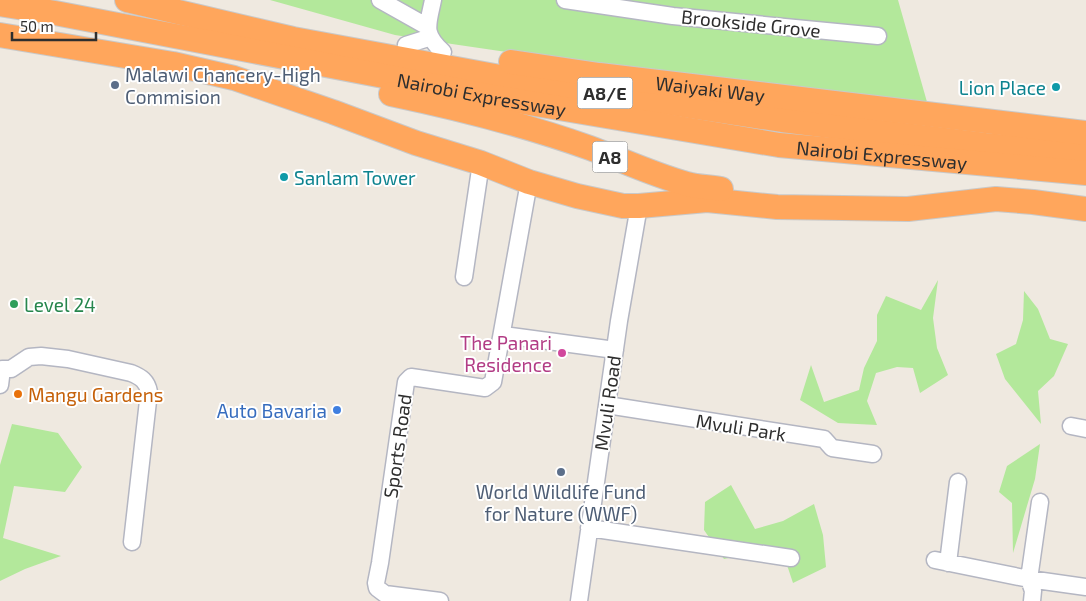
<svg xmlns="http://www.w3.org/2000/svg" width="1086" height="601" font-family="'Exo 2',sans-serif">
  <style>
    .green { fill: #b3e89b }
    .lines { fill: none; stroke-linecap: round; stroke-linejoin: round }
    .minor-casing { stroke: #b4b6c2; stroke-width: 19 }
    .highway-casing { stroke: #c9c9c9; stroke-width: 26 }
    .minor { stroke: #fff; stroke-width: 16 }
    .highway { stroke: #ffa65c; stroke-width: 24 }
    .service-dot { fill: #5c6f8a; stroke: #fff; stroke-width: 2 }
    .culture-dot { fill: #0f9aa8; stroke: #fff; stroke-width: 2 }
    .leisure-dot { fill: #2e9e5b; stroke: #fff; stroke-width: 2 }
    .hotel-dot { fill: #d1479c; stroke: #fff; stroke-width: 2 }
    .food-dot { fill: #e8710a; stroke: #fff; stroke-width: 2 }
    .shop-dot { fill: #3f7fe0; stroke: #fff; stroke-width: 2 }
    .labels { text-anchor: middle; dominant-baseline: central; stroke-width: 4; stroke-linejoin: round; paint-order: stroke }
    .shield { fill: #fff; stroke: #6d6d6d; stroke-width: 1 }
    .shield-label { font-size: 18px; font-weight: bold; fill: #2e2e2e }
    .street-label { font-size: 19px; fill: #2e2e2e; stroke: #fff }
    .service-label { font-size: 19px; fill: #4e5e75; stroke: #fff; text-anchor: start }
    .culture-label { font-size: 19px; fill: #0d838f; stroke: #fff; text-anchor: end }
    .leisure-label { font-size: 19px; fill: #27864d; stroke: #fff; text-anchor: start }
    .hotel-label { font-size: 19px; fill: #b23c85; stroke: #fff; text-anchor: end }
    .food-label { font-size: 19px; fill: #c56008; stroke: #fff; text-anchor: start }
    .shop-label { font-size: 19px; fill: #366cbe; stroke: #fff; text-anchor: end }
  </style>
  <rect width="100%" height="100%" fill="#efe9e0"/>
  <path class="green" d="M270,0H898L927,102L604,66L452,44L395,35Z
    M938,280L933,318L937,348L948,375L920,393L913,368L897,367L876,373L867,401L877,425L838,423L800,400L811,365L824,402L859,390L864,368L877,341V315L886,296L921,310Z
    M1024,291L1038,309L1050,339L1068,344L1054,376L1038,391L1041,424L1005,379L996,354L1016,344L1023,320Z
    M12,424L58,433L82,467L65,492L14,486L3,538L61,556L25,569L0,581V465Z
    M1040,444L1035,479L1013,553L1012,503L999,492L1007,466Z
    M731,485L755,529L783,521L814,504L823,535L826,567L793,583L781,547L724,559L704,530L705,502Z"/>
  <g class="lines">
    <defs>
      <path id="minor" d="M380,0L428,27
        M433,0C428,25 422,33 443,52
        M565,0L673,16L878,36
        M406,45L425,39L429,36
        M464,277L481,163
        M503,335L615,350
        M0,385L2,369H11L29,357L41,356L68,359L131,373C141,377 147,381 149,392L132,542
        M607,405L824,439L832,448L873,454
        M1071,426L1086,429
        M589,528L791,558
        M935,560L1029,579L1086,587
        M948,563L958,482
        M440,601L385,594L377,588L376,583L380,563L406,382L411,377L418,378L485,388L493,382L529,182
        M579,601L619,321L639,206
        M1032,601L1033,591L1029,579L1040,502"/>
      <g id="highway">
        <path d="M127,0L293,39L500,77L782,120L985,145L1086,154"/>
        <path id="s1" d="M0,4L55,13L488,96L779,145L1086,173"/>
        <path d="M0,35L173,64L234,78L333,112L416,143L481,163L529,182L577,196L623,206H639L707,200L777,207L908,209L996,199L1033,202L1086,209"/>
        <path id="s2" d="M511,62L599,75L1086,133"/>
        <path d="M391,94C458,108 526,125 590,148C622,160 654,175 687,184C697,187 710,187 721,189"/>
      </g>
    </defs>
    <use href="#minor" class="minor-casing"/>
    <use href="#highway" class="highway-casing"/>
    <use href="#minor" class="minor"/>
    <use href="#highway" class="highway"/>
  </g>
  <g class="service-dot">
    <circle cx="115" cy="85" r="5"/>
    <circle cx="561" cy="472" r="5"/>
  </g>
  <g class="culture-dot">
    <circle cx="1056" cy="87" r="5"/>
    <circle cx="284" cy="177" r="5"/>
  </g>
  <circle class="leisure-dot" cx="14" cy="304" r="5"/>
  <circle class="hotel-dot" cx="562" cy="353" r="5"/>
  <circle class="food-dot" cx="18" cy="394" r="5"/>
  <circle class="shop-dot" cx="337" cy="410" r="5"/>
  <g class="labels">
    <g class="shield">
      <rect x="577.5" y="77.5" width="55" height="31" rx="4"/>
      <rect x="592.5" y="141.5" width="35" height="31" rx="4"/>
    </g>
    <g class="shield-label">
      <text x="605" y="93">A8/E</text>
      <text x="610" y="157">A8</text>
    </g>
    <g class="street-label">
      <text transform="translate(751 23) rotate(6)">Brookside Grove</text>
      <text stroke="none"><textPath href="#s2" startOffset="201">Waiyaki Way</textPath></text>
      <text stroke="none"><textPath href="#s1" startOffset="490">Nairobi Expressway</textPath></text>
      <text stroke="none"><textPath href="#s1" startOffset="895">Nairobi Expressway</textPath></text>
      <text transform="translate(607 403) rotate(-82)">Mvuli Road</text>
      <text transform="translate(741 427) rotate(9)">Mvuli Park</text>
      <text transform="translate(397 446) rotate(-82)">Sports Road</text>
    </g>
    <g class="service-label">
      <text x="125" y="74">Malawi Chancery-High<tspan x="125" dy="22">Commision</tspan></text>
      <text x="561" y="491" text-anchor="middle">World Wildlife Fund<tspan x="561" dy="22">for Nature (WWF)</tspan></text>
    </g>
    <g class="culture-label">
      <text x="1046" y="87">Lion Place</text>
      <text x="294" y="177" text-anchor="start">Sanlam Tower</text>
    </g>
    <g class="leisure-label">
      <text x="24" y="304">Level 24</text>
    </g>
    <g class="hotel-label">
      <text x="552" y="342">The Panari<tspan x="552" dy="22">Residence</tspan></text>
    </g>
    <g class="food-label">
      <text x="28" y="394">Mangu Gardens</text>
    </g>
    <g class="shop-label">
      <text x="327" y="410">Auto Bavaria</text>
    </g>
  </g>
  <path d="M12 32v8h84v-8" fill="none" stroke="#2e2e2e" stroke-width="2.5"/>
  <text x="20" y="32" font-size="15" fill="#2e2e2e" stroke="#ffffff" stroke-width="4" paint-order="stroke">50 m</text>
</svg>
